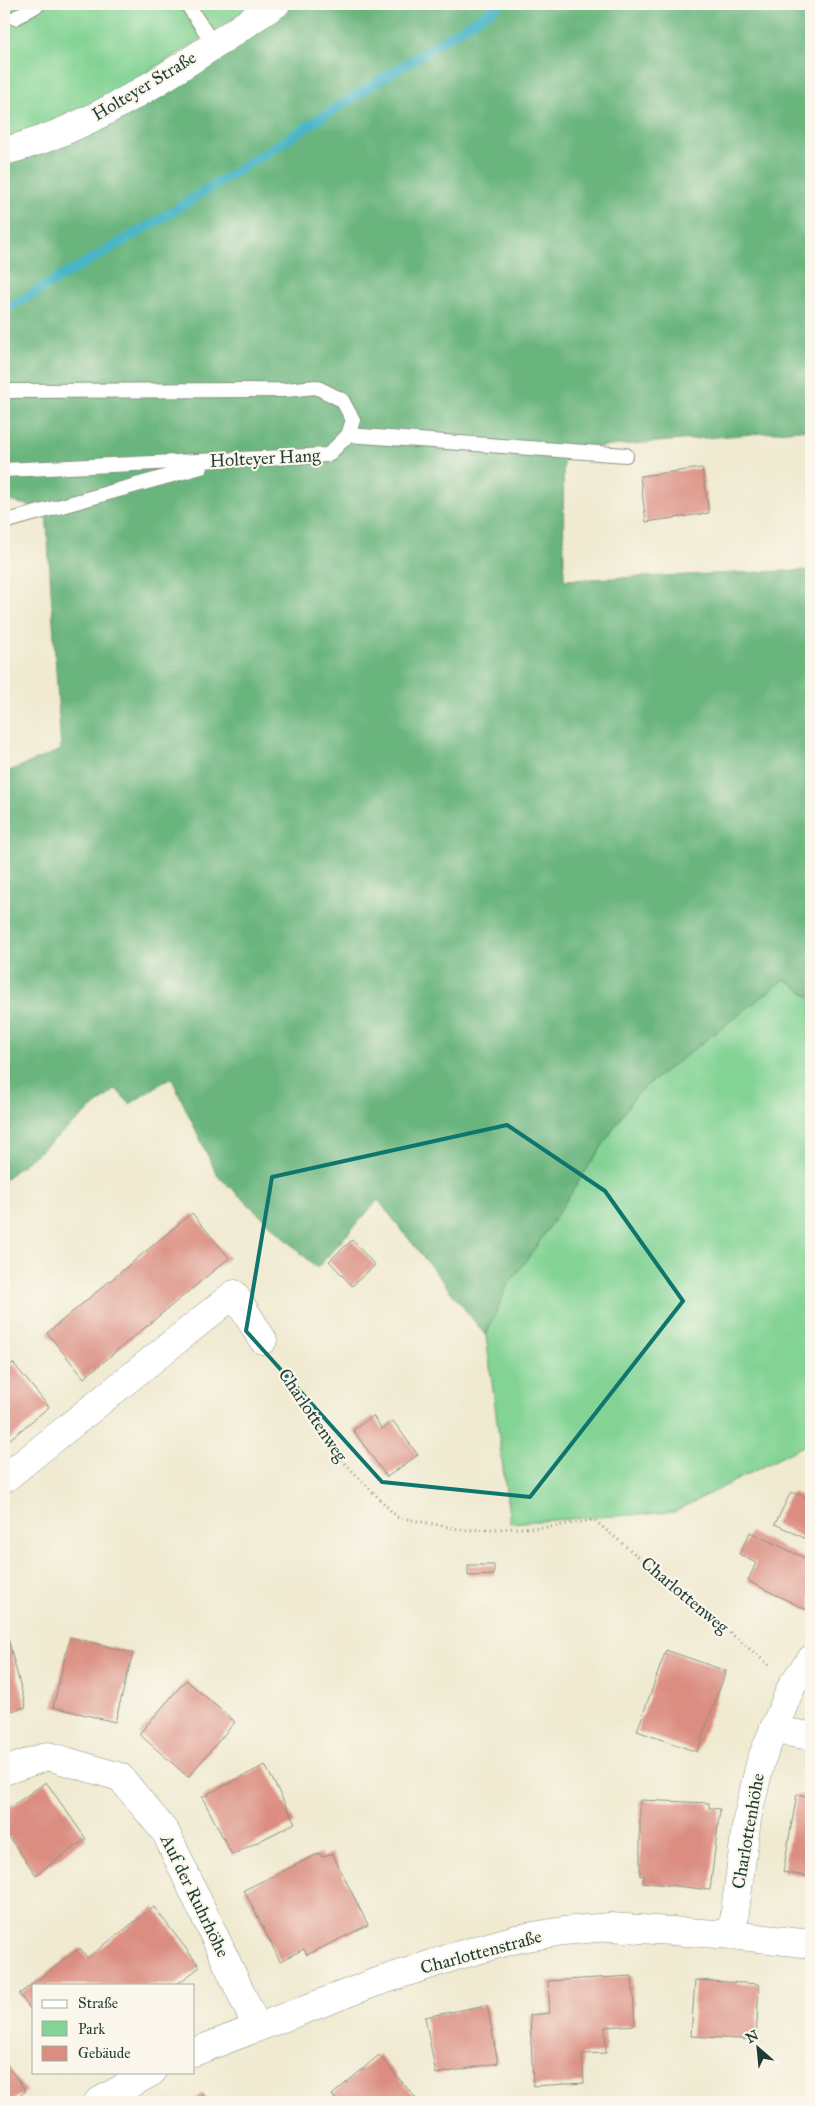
<svg xmlns="http://www.w3.org/2000/svg" width="815" height="2106" font-family="'IM FELL Great Primer',serif">
  <style>
    .green { fill: #83d394; stroke: #518864 }
    .forest { fill: #6ab57e; stroke: #447959 }
    .lines { fill: none; stroke-linecap: round; stroke-linejoin: round }
    .stream { stroke: #49b5c5; stroke-width: 10 }
    .building { fill: #db8d81 }
    .service-casing { stroke: #889482; stroke-width: 16 }
    .minor-casing { stroke: #889482; stroke-width: 29 }
    .path { stroke: #889482; stroke-width: 3; stroke-dasharray: 1 4; stroke-linecap: butt }
    .service { stroke: #fff; stroke-width: 14 }
    .minor { stroke: #fff; stroke-width: 28 }
    .marked { fill: none; stroke: #0f766e; stroke-width: 4; stroke-linejoin: round }
    .labels { text-anchor: middle; dominant-baseline: central; stroke-width: 4.5; stroke-linejoin: round; paint-order: stroke }
    .street-label { font-size: 18px; fill: #1f3d34; stroke: #fbf7ec }
  </style>
  <rect width="100%" height="100%" fill="#fbf7ec"/>
  <filter id="ink" filterUnits="userSpaceOnUse"><feTurbulence type="fractalNoise" baseFrequency=".02" numOctaves="2"/><feDisplacementMap in="SourceGraphic" scale="10" xChannelSelector="R" yChannelSelector="G"/><feConvolveMatrix kernelMatrix="1 2 1 2 8 2 1 2 1" color-interpolation-filters="sRGB"/></filter>
  <filter id="wash" filterUnits="userSpaceOnUse"><feTurbulence type="fractalNoise" baseFrequency=".0096" numOctaves="4" result="noise"/><feDisplacementMap in="SourceGraphic" scale="20" xChannelSelector="R" yChannelSelector="G"/><feGaussianBlur stdDeviation="1.12" result="paint"/><feColorMatrix in="noise" values="0 0 0 0 0 0 0 0 0 0 0 0 0 0 0 0 0 1.4 0 .05"/><feComposite in="paint" operator="in"/></filter>
  <g filter="url(#wash)">
    <rect width="100%" height="100%" fill="#f0ead1"/>
    <path class="green" d="M4,4H258L143,75L80,112L4,140Z
      M785,979L811,998V1442L674,1512L510,1523L486,1336L507,1286L531,1254L637,1093Z"/>
    <path class="forest" d="M293,4H811V429L563,450L564,580L811,570V998L785,979L637,1093L531,1254L507,1286L486,1336L378,1200L317,1268L217,1175L171,1077L130,1104L116,1089L4,1180V773L61,750L46,509L4,500V159L248,33Z"/>
    <g class="lines">
      <path class="stream" d="M4,310L164,217L501,4"/>
    </g>
    <g id="blocks">
      <path class="building" d="M702,468L709,513L646,522L640,476Z
        M192,1213L229,1258L84,1378L47,1333Z
        M352,1240L375,1265L352,1286L329,1261Z
        M13,1363L49,1407L4,1444V1371Z
        M373,1416L382,1429L393,1421L418,1455L387,1477L353,1430Z
        M791,1492L811,1499V1541L775,1524Z
        M750,1532L811,1561V1612L748,1581L756,1563L739,1554Z
        M468,1565H494V1575L468,1576Z
        M7,1635L26,1707L4,1713V1636Z
        M70,1637L133,1653L115,1722L53,1707Z
        M666,1650L726,1671L697,1752L637,1731Z
        M186,1680L235,1722L188,1777L139,1734Z
        M265,1765L295,1823L232,1855L202,1797Z
        M46,1782L86,1839L36,1875L4,1830V1812Z
        M797,1794L811,1797V1884H809L810,1877L783,1872Z
        M640,1800L709,1803V1808L720,1809L710,1890L643,1882L644,1875L640,1876Z
        M320,1853L322,1857L332,1853L368,1925L307,1955L304,1949L280,1961L244,1890Z
        M154,1907L200,1967L176,1985H34V2014L19,1994L80,1948L87,1958Z
        M632,1976L635,2025L605,2027L606,2053L582,2054L584,2083L533,2086L530,2015L550,2013L548,1981Z
        M695,1980L759,1984L756,2040L691,2036Z
        M487,2005L498,2063L436,2074L425,2017Z
        M379,2055L419,2102H338L332,2095Z
        M4,2061L26,2091L11,2102H4Z
        M202,2093L209,2102H191Z"/>
    </g>
  </g>
  <g filter="url(#ink)">
    <use href="#blocks" fill-opacity="0" stroke="#889482" stroke-width="1"/>
    <g class="lines">
      <defs>
        <path id="service" d="M187,4L214,45
          M15,18L39,4
          M4,391L285,390L316,387L342,400L353,420L348,435L328,455L4,470
          M348,435L626,455
          M4,522L201,467"/>
        <path id="minor" d="M4,151C99,129 194,57 276,4
          M4,1479L234,1294L263,1340
          M773,1730L811,1736
          M4,1771L48,1756L120,1777L166,1833L257,2027
          M732,1935L747,1819L761,1760L792,1685L811,1659
          M194,2052L371,1984L456,1956L516,1939L563,1931L610,1927L732,1935L811,1944
          M98,2102L152,2072"/>
      </defs>
      <use href="#service" class="service-casing"/>
      <use href="#minor" class="minor-casing"/>
      <path class="path" d="M278,1364L333,1451L397,1517L464,1530L550,1527L594,1520L769,1665"/>
      <use href="#service" class="service"/>
      <use href="#minor" class="minor"/>
    </g>
  </g>
  <path class="marked" d="M507,1125L605,1191L683,1301L530,1497L382,1482L246,1331L272,1177Z"/>
  <g class="labels">
    <g class="street-label">
      <text transform="translate(144 86) rotate(-31)">Holteyer Straße</text>
      <text transform="translate(265 458) rotate(-3)">Holteyer Hang</text>
      <text transform="translate(313 1415) rotate(56)">Charlottenweg</text>
      <text transform="translate(685 1595) rotate(40)">Charlottenweg</text>
      <text transform="translate(748 1831) rotate(-80)">Charlottenhöhe</text>
      <text transform="translate(195 1896) rotate(64)">Auf der Ruhrhöhe</text>
      <text transform="translate(481 1952) rotate(-15)">Charlottenstraße</text>
    </g>
  </g>
  <rect width="815" height="2106" fill="none" stroke="#fbf7ec" stroke-width="20"/>
  <rect x="32" y="1984" width="162" height="90" fill="#fbf7ec" stroke="#a3ada2"/>
  <rect x="42" y="2000" width="25" height="8" fill="#ffffff" stroke="#a3ada2"/>
  <text x="78" y="2008" font-size="15" fill="#1f3d34">Straße</text>
  <rect x="42" y="2021" width="25" height="15" fill="#83d394" stroke="#a3ada2"/>
  <text x="78" y="2034" font-size="15" fill="#1f3d34">Park</text>
  <rect x="42" y="2046" width="25" height="15" fill="#db8d81" stroke="#a3ada2"/>
  <text x="78" y="2058" font-size="15" fill="#1f3d34">Gebäude</text>
  <g transform="translate(758 2048) rotate(333)" stroke="#fbf7ec" stroke-width="4" paint-order="stroke">
  <path d="M0-4L9 19L0 12L-9 19Z" fill="#1f3d34"/>
  <text y="-8" font-size="14" font-weight="bold" text-anchor="middle" fill="#1f3d34">N</text>
  </g>
</svg>
